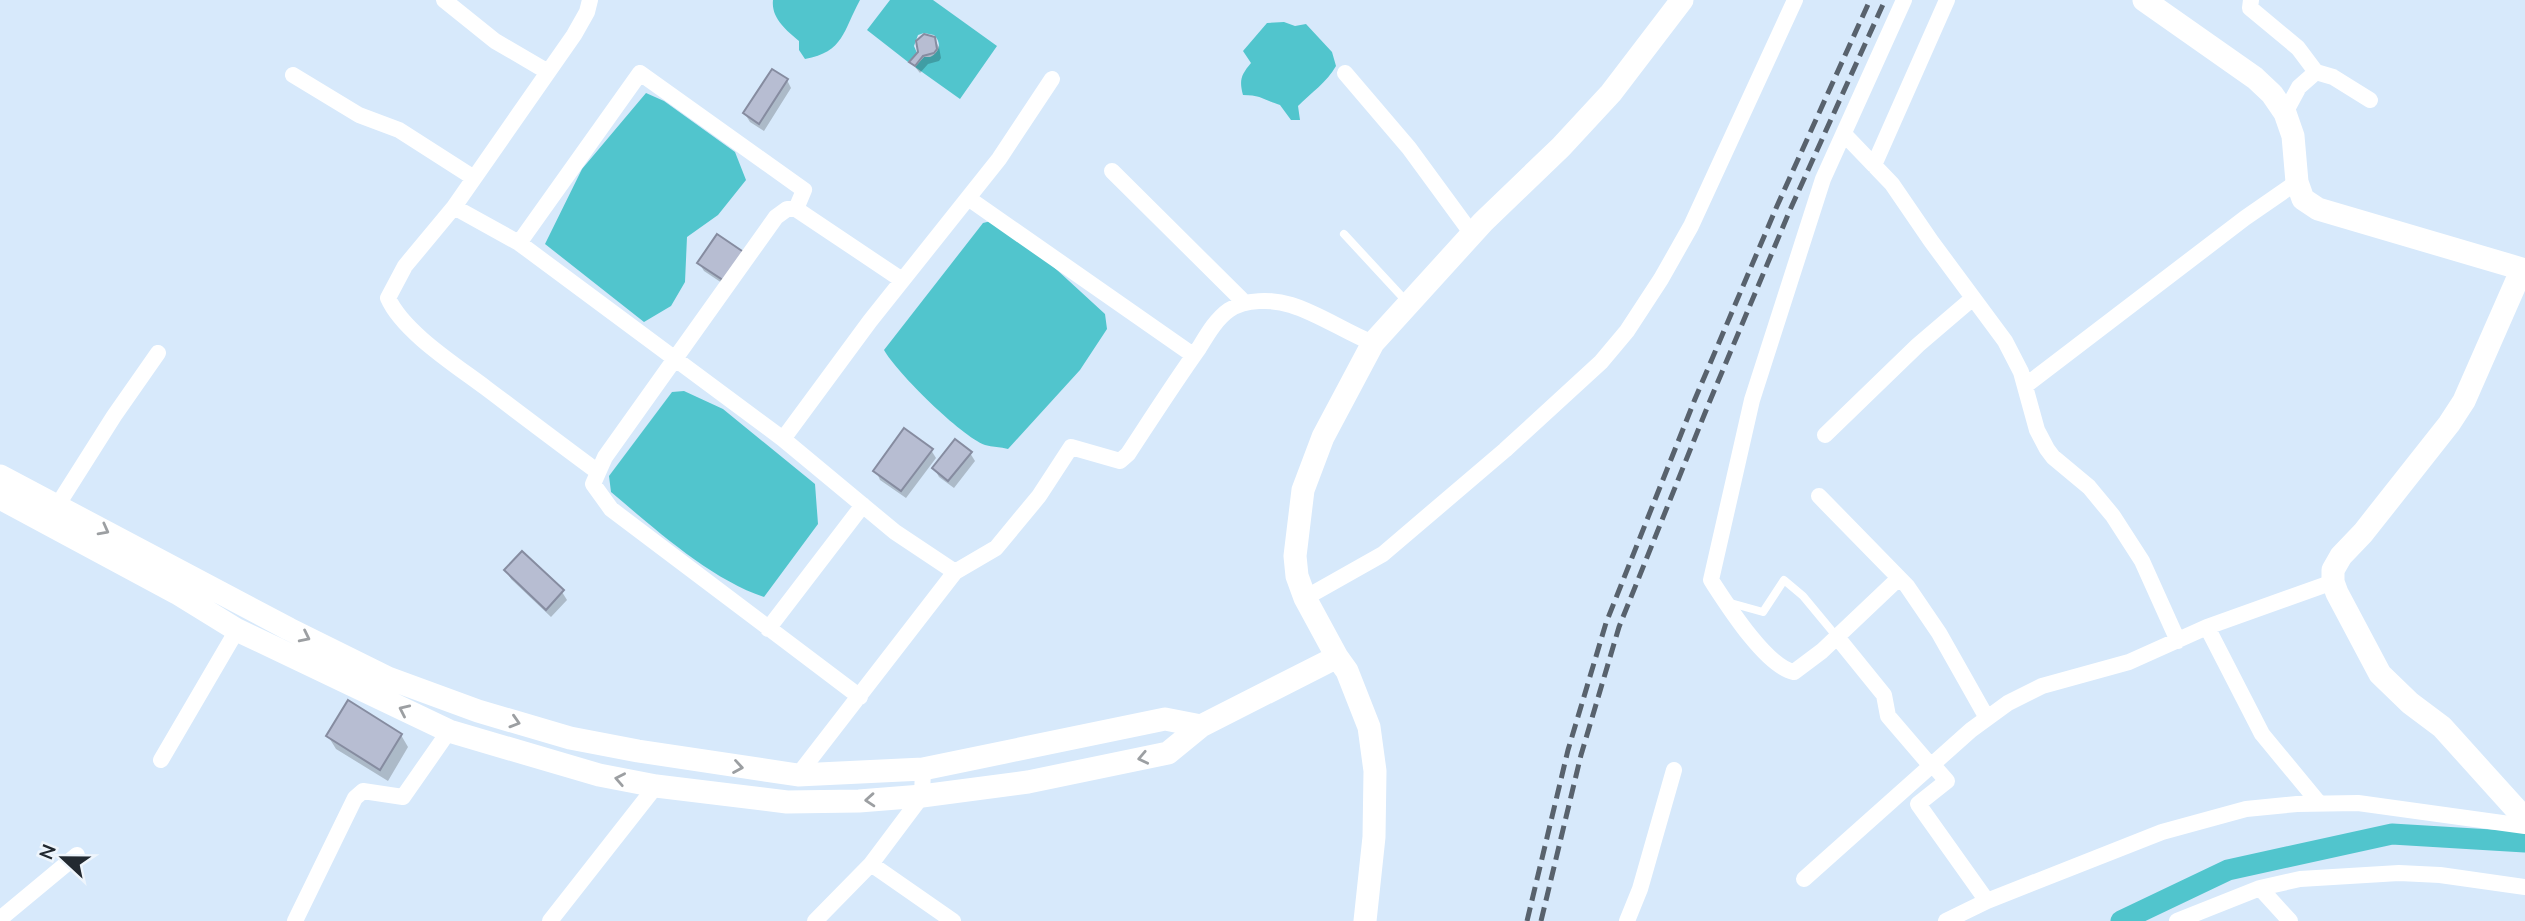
<svg xmlns="http://www.w3.org/2000/svg" width="2525" height="921" font-family="Mulish,sans-serif">
  <style>
    .water { fill: #51c5cd }
    .shadow { fill: #0003 }
    .lines { fill: none; stroke-linecap: round; stroke-linejoin: round }
    .canal { stroke: #51c5cd; stroke-width: 21 }
    .building { fill: #b7bdd2; stroke: #868ca0; stroke-width: 2 }
    .lane { stroke: #fff; stroke-width: 8 }
    .street { stroke: #fff; stroke-width: 16 }
    .secondary { stroke: #fff; stroke-width: 23 }
    .rail { stroke: #58626d; stroke-width: 5; stroke-dasharray: 14 7; stroke-linecap: butt }
    .oneway { stroke: #9c9fa2 }
  </style>
  <rect width="100%" height="100%" fill="#d7e9fb"/>
  <path class="water" d="M773,0H860C843,31 844,52 805,59L799,50V41C786,30 771,18 773,0Z
    M890,0H933L997,46L960,99L915,67L924,57H930C940,52 942,43 934,35L924,33L918,35L914,46L917,53L908,62L867,30Z
    M1284,22L1295,26L1306,24L1332,52L1336,66C1327,82 1311,93 1298,106L1300,120H1291L1280,105C1264,100 1261,95 1243,95C1239,80 1241,75 1251,63L1243,51L1267,23Z
    M646,93L664,101L735,152L746,180L718,215L687,237L685,282L671,306L644,322L545,244L582,169Z
    M991,221L1032,247L1105,314L1107,329L1080,370L1008,449C1001,447 992,447 985,445C961,436 897,373 884,350L983,223Z
    M684,391L723,409L815,484L818,524L764,597C710,579 655,529 611,492L609,476L672,392Z"/>
  <path class="shadow" d="M934,39L939,47L941,58L939,61L928,64L920,73L911,62Z
    M787,80L791,88L764,131L750,122L745,114Z
    M717,236L731,289L704,271L699,263Z
    M931,450L936,458L906,498L880,480L876,471Z
    M970,453L975,461L954,488L939,477L934,468Z
    M506,570L562,592L567,600L551,617L511,579Z
    M401,735L408,747L388,781L336,749L328,736Z"/>
  <g class="lines">
    <path class="canal" d="M2121,921L2228,870L2392,834L2525,842"/>
  </g>
  <path class="building" d="M924,34L935,37L937,49L934,53L923,56L915,66L909,62L918,52L916,41Z
    M772,69L788,79L759,124L743,113Z
    M717,234L745,253L726,282L697,263Z
    M904,428L933,449L901,491L873,471Z
    M955,439L972,452L948,481L932,468Z
    M522,551L564,590L546,610L504,570Z
    M348,700L402,734L380,770L326,736Z"/>
  <g class="lines">
    <path class="lane" d="M1344,234L1406,301
      M1727,602L1763,612L1784,580L1803,596L1837,637"/>
    <path class="street" d="M444,0L495,41L548,72
      M590,0L587,12L574,35L454,207L405,266L388,298C403,332 457,366 486,388C523,416 560,444 598,472
      M2251,0L2250,8L2298,48L2316,72
      M1345,73L1409,148L1472,234
      M293,75L359,115L399,130L474,178
      M2285,113L2299,87L2316,72L2333,77L2370,100
      M1844,134L1892,184L1931,241L2005,341L2021,372L2037,430L2047,449L2053,457L2089,487L2113,516L2142,561L2178,641
      M1874,165L1947,0
      M1112,171L1245,303
      M968,198L1193,355
      M454,207L519,243L783,439L895,532L955,572
      M519,243L640,73L804,190L796,209
      M2025,386L2245,218L2297,182
      M1825,435L1918,345L1973,298
      M783,439L870,321L999,159L1052,79
      M1819,496L1907,586L1939,633L1987,718
      M57,506L114,416L158,353
      M1899,578L1822,651L1794,672C1766,667 1726,603 1711,580L1752,400L1823,179L1904,0
      M1305,598L1383,554L1505,450L1601,362L1627,331L1661,279L1691,226L1795,0
      M2207,627L2262,734L2319,803
      M768,629L863,505
      M1837,637L1884,695L1888,716L1930,765
      M860,697L611,509L593,484L605,457L776,217L787,209H796L902,280
      M161,760L237,630
      M1932,764L1947,781L1918,804L1987,901
      M923,769L922,796L871,864L953,921
      M798,775L955,572L996,548L1039,496L1071,447L1120,461L1128,454C1151,419 1174,383 1199,348C1207,335 1216,319 1229,310C1245,299 1272,299 1291,305C1320,314 1345,332 1373,343
      M1804,879L1971,730L2008,703L2042,686L2129,662L2207,627L2333,582
      M2260,888L2290,921
      M0,919L77,855
      M295,921L355,798L363,791L403,797L449,731
      M550,921L656,786
      M815,921L871,864
      M1627,921L1640,889L1674,770
      M1946,921L1987,901L2162,832L2246,809L2297,804L2358,803L2525,826
      M2177,921L2260,888L2300,879L2399,873L2440,875L2525,887"/>
    <path class="secondary" d="M2144,0L2255,78L2272,94L2285,113L2293,136L2297,182L2303,199L2318,209L2522,269L2464,401L2449,424L2363,533L2341,556L2333,570V582L2337,593L2380,674L2410,703L2442,727L2525,819
      M0,476L289,629L388,678L478,711L570,738L638,751L798,775L923,769L1165,719L1201,726
      M0,498L177,593L237,630L449,731L599,775L656,786L787,802L859,801L922,796L1028,782L1168,753L1201,726L1337,657
      M1365,921L1374,837L1375,771L1369,727L1347,671L1337,657L1305,598L1297,576L1295,556L1303,490L1323,437L1373,343L1483,222L1561,147L1611,93L1682,0"/>
    <path class="rail" d="M1527,921L1568,750L1606,623L1695,399L1777,206L1870,0
      M1541,921L1581,755L1619,627L1709,403L1790,210L1885,0"/>
  </g>
  <defs><path id="oneway-chevron" d="M-2-3.5L2.5 0L-2 3.5" fill="none" stroke-width="1.6" stroke-linecap="round" stroke-linejoin="round" transform="scale(1.75)"/></defs>
  <g class="oneway">
    <use href="#oneway-chevron" transform="translate(104 530) rotate(28)"/>
    <use href="#oneway-chevron" transform="translate(305 637) rotate(26)"/>
    <use href="#oneway-chevron" transform="translate(404 710) rotate(-155)"/>
    <use href="#oneway-chevron" transform="translate(515 722) rotate(17)"/>
    <use href="#oneway-chevron" transform="translate(1143 758) rotate(168)"/>
    <use href="#oneway-chevron" transform="translate(738 767) rotate(9)"/>
    <use href="#oneway-chevron" transform="translate(620 779) rotate(-169)"/>
    <use href="#oneway-chevron" transform="translate(870 800) rotate(176)"/>
  </g>
  <g transform="translate(63 858) rotate(292)" stroke="#eef5fc" stroke-width="5" paint-order="stroke">
  <path d="M0-5L12 26L0 18L-12 26Z" fill="#222930"/>
  <text y="-10" font-size="19" font-weight="bold" text-anchor="middle" fill="#222930">N</text>
  </g>
</svg>
